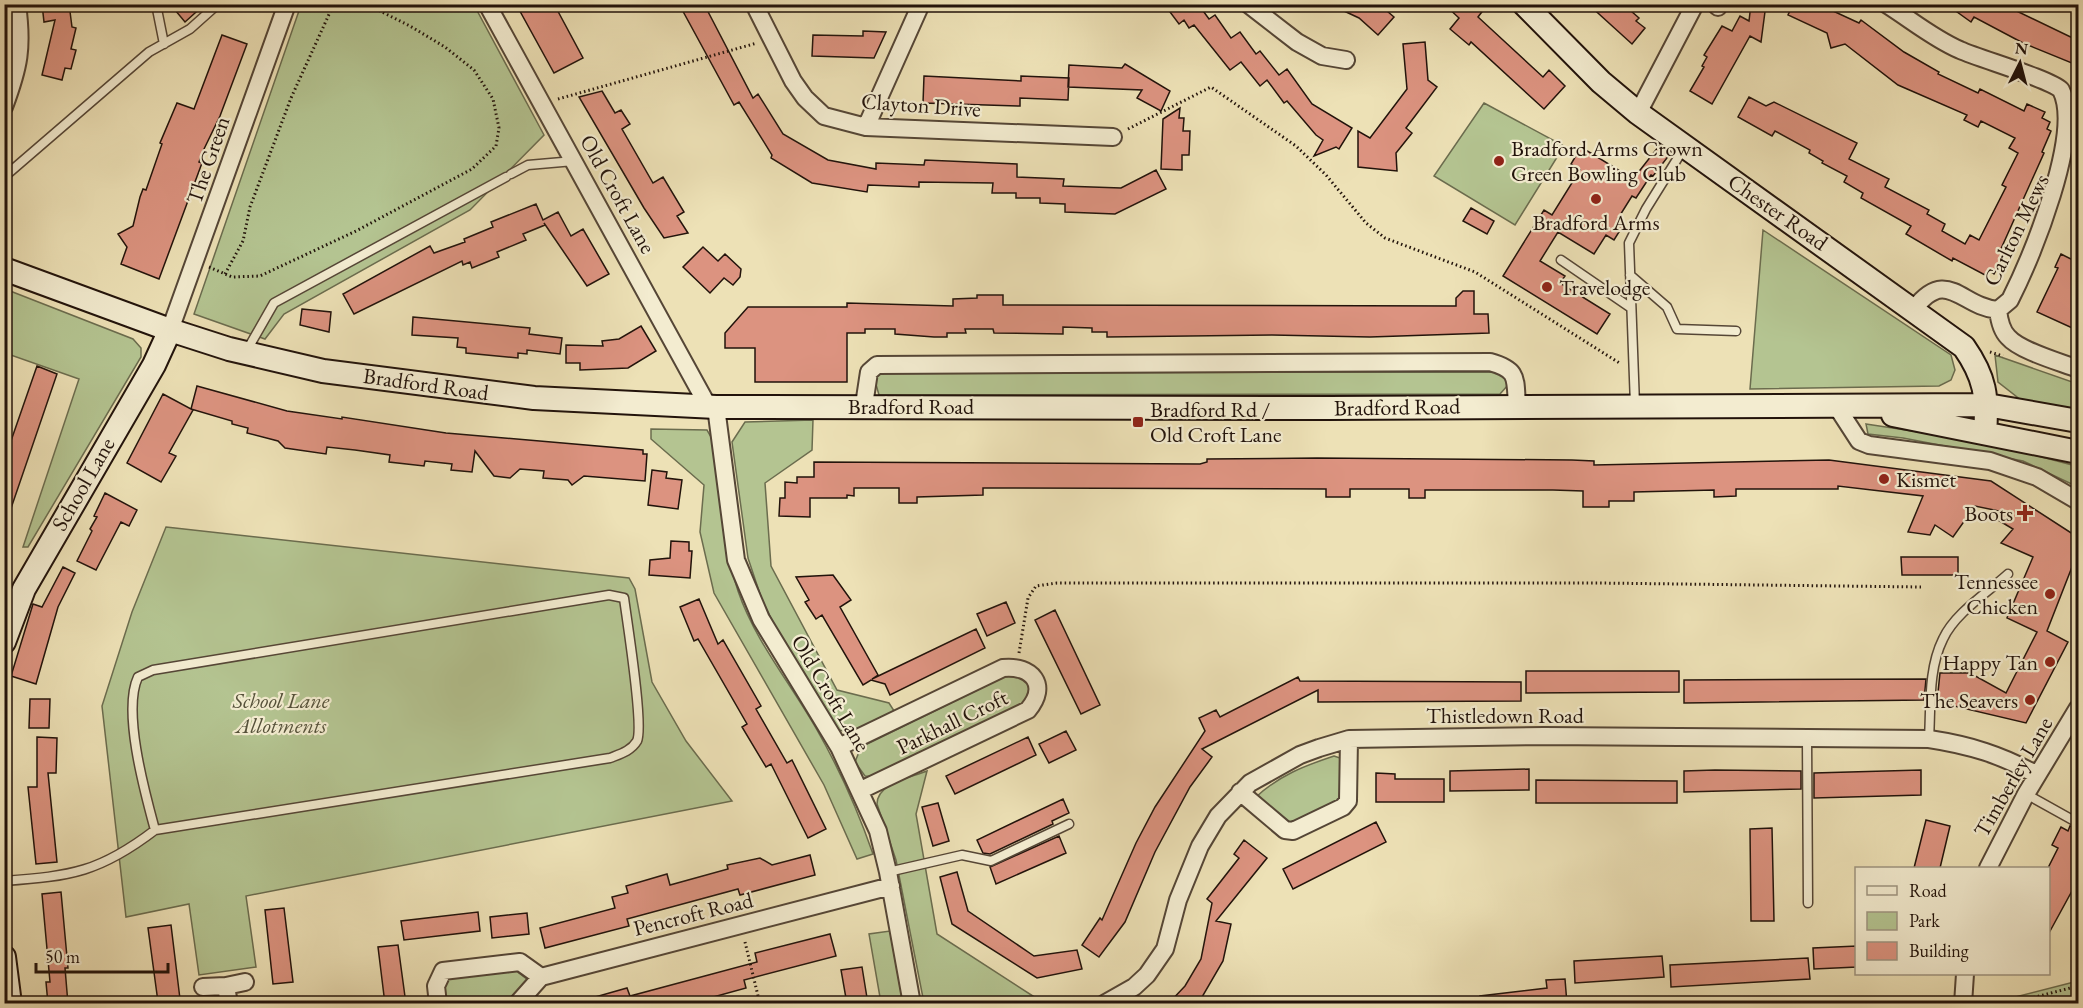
<svg xmlns="http://www.w3.org/2000/svg" width="2083" height="1008" font-family="'EB Garamond',serif">
  <style>
    .green { fill: #b4c491; stroke: #6b6c4e; stroke-width: 1.5 }
    .building { fill: #dc9380; stroke: #22130b; stroke-width: 1.5 }
    .lines { fill: none; stroke-linecap: round; stroke-linejoin: round }
    .lane-casing { stroke: #554636; stroke-width: 11 }
    .street-casing { stroke: #554636; stroke-width: 20 }
    .secondary-casing { stroke: #22130b; stroke-width: 26 }
    .path { stroke: #22130b; stroke-width: 3; stroke-dasharray: 1.5 3; stroke-linecap: butt }
    .lane { stroke: #f3ecd0; stroke-width: 8 }
    .street { stroke: #f3ecd0; stroke-width: 16 }
    .secondary { stroke: #f3ecd0; stroke-width: 22 }
    .poi-dot { fill: #8f2418; stroke: #f3ecd0; stroke-width: 2 }
    .labels { text-anchor: middle; dominant-baseline: central; stroke-width: 4.5; stroke-linejoin: round; paint-order: stroke }
    .street-label { font-size: 22px; fill: #22130b; stroke: #f3ecd0 }
    .poi-label { font-size: 22px; fill: #22130b; stroke: #f3ecd0; text-anchor: start }
    .park-label { font-size: 22px; font-style: italic; fill: #55513a; stroke: #f3ecd0 }
  </style>
  <rect width="100%" height="100%" fill="#ede1b6"/>
  <filter id="stains"><feTurbulence type="fractalNoise" baseFrequency=".00333" numOctaves="4"/><feColorMatrix values="0 0 0 0 .2 0 0 0 0 .09 0 0 0 0 .02 0 0 0 .5 -.17"/></filter>
  <radialGradient id="worn" r=".72"><stop offset=".6" stop-color="#630" stop-opacity="0"/><stop offset="1" stop-color="#630" stop-opacity=".3"/></radialGradient>
  <path class="green" d="M301,5H474L544,135L470,210L284,314L265,339L194,314Z
    M1484,103L1564,146L1515,225L1434,176Z
    M1763,230L1951,355L1955,370L1951,380L1939,386L1750,389Z
    M5,289L133,339L141,348V357L28,547H23L79,379L5,353Z
    M1995,355L2078,384V410L2021,400L1998,382Z
    M1496,372L1506,376L1508,385L1500,394L879,395L875,381L879,373Z
    M813,420L812,450L765,483L771,566L837,690L889,703L896,714L856,733L838,730L781,638L762,600L748,558L732,442L745,422Z
    M1866,424L1985,442L2076,466L2078,467V487L2023,461L1903,438L1868,434Z
    M651,429L707,430L714,442C719,492 722,543 738,591C755,641 791,684 817,730C840,770 858,811 873,854L857,859L824,785L714,593L700,532L704,485L651,439Z
    M166,527L629,578L635,589L652,682L686,741L732,801L246,896L256,967L199,975L189,904L126,917L102,706L132,612Z
    M1012,673L1023,675L1031,685L1026,704L877,777L865,776L855,762L861,747Z
    M1334,756L1340,758L1341,800L1293,823L1285,820L1256,797C1280,775 1304,766 1334,756Z
    M927,771L916,814L937,934L1036,998L1009,1004L924,1003L896,860L877,804C877,783 910,778 927,771Z
    M890,931L903,1003H881L869,934Z
    M511,967L528,980L505,1003H446L445,987L450,975Z
    M2078,981V1001L2015,1003V997Z"/>
  <path class="building" d="M42,4H69L72,27L76,28L71,49L76,50L71,69L65,68L62,80L42,75L55,20L44,22Z
    M170,4H205L185,22Z
    M516,4H554L583,58L554,73Z
    M679,4H704L753,98L758,94L783,134L828,160L876,169V163L924,165L925,160L1017,164V177L1064,179L1063,186L1121,188L1156,170L1166,189L1115,214L1065,212V204L1040,203V198H1016V193H992L993,183L919,182V187L868,185L867,192L812,183L771,158L772,155L739,102L734,105Z
    M1164,4H1205L1201,8L1209,19L1215,15L1231,38L1240,32L1256,54L1260,51L1279,75L1287,69L1312,104L1352,128L1339,149L1336,147L1314,156L1323,140L1316,135L1287,101L1284,103L1267,80L1260,86L1241,62L1230,70L1194,25L1189,28L1184,20L1179,24Z
    M1329,4H1394L1387,11L1394,17L1378,35L1359,18Z
    M1444,4H1488L1478,17L1543,77L1549,70L1565,86L1544,109L1471,42L1469,45L1450,29L1459,18Z
    M1588,4H1623L1639,18L1636,21L1645,28L1632,44Z
    M1751,4H1766L1761,42L1750,36L1712,104L1690,91L1704,67L1702,66L1707,57L1704,55L1722,26L1732,31L1740,16L1749,21Z
    M1793,4H1818L1859,23L1861,20L1904,52L1939,72L1938,74L1978,93L1980,89L2024,111L2027,104L2045,112L2042,118L2050,122L2047,129L2051,131L2042,152L2044,153L2000,251L2005,255L1994,274L1988,270L1985,275L1953,258L1952,261L1906,234L1911,226L1861,198L1863,193L1844,182L1847,176L1822,163L1823,161L1809,153L1810,150L1775,131L1772,136L1738,117L1749,97L1766,106L1774,102L1857,143L1849,159L1889,179L1885,187L1929,210L1927,214L1945,224L1942,231L1965,244L1970,235L1979,240L2006,187L2002,185L2018,153L2009,148L2015,138L1981,121L1978,127L1964,120L1967,115L1898,85L1845,44L1831,48L1827,33L1788,15Z
    M1946,4H2002L2079,41V66L2023,43L1974,17L1971,22Z
    M863,31L886,32L874,58L812,56L813,35L863,36Z
    M222,35L247,44L220,116L204,149L199,162L202,163L159,279L121,264L127,247L118,234L133,226L140,197L143,189L146,190L162,144L160,143L177,103L194,109Z
    M1425,42L1428,80L1437,87L1406,128L1412,133L1396,153L1397,171L1358,167V131L1370,138L1407,89L1403,44Z
    M1125,64L1170,91L1161,111L1137,98L1142,90L1068,87L1069,65L1122,68Z
    M924,76L1021,81V76L1069,78L1068,100L1020,98V106L923,103Z
    M602,91L615,113L621,110L630,124L622,129L653,183L663,177L684,212L677,216L688,233L664,238L644,208L579,97Z
    M1180,108L1179,118H1184L1183,131H1190L1189,155H1182V170L1161,169L1163,119Z
    M1659,146L1670,154L1653,176L1651,175L1636,198L1632,196L1617,220L1624,224L1614,240L1606,235L1594,254L1558,232L1540,261L1565,276L1560,283L1610,314L1597,334L1503,276L1544,210L1552,215L1580,170L1571,164L1581,147L1633,179Z
    M536,204L543,220L558,212L571,236L583,229L609,274L587,286L544,223L545,225L523,234L526,240L497,252L499,257L472,268L470,262L463,265L462,261L354,314L343,294L430,246L434,253L465,242L464,239L493,227L491,222Z
    M1471,208L1494,221L1487,234L1463,221Z
    M703,247L718,261L725,254L741,269L740,277L733,285L724,278L710,293L683,267Z
    M2061,254L2079,263V331L2037,312L2058,268L2055,267Z
    M1463,291H1474V314H1488L1489,333L1370,337L1272,335L1107,337V332H1092V328L1063,327V334L994,333L993,329H965L966,333H947V337H934L895,334V329H865V333H847V382H755V348H725V333L748,307H847V303L953,306V299L977,298V295H1003V305L1456,306V298Z
    M302,309L331,312L329,332L300,325Z
    M413,317L530,328L529,334L562,338L560,354L527,350V354L518,353V358L466,353V348L457,347L458,338L412,335Z
    M641,326L656,351L628,368L580,370V363H566V345L603,346L602,341L619,339Z
    M37,366L57,374L7,520H4V461Z
    M197,386L287,411L342,419V417L446,433L643,450V454H647L645,481L584,476L572,485L568,480L543,478L544,471L520,469L510,478L494,476L475,451L472,472L451,470L452,464L425,461L424,466L389,462L390,455L355,450L327,447L326,454L285,448L278,441L247,433L248,428L232,424V421L191,409Z
    M163,394L193,410L169,453L176,456L161,482L127,463Z
    M1317,458L1572,460L1594,461V465L1829,460L1991,481L2079,538V549L2047,631L2068,642L2026,723L1937,702L1940,673H1970L2006,693L2037,632L2007,618L2033,557L2001,543L2013,529L1998,520L1999,511L1975,506L1953,537L1935,525L1930,535L1908,532L1923,496L1838,486V489H1736V496L1714,497V490L1634,492V501H1609V507H1583V491L1553,490H1425V498H1409V489H1350V497H1326V489L983,488V495L917,497V503H899V488H854V496L847,495V498H810V517L779,516L780,498H785V482L797,483V477H814V462L1200,464L1207,462V459Z
    M652,470L667,472L666,478L682,480L678,509L648,505Z
    M105,493L137,510L129,526L121,522L96,570L77,561L92,531L90,529L97,517L94,516Z
    M671,541L689,542V551H692L690,578L649,575L650,560L670,558Z
    M1901,557H1958V575H1902Z
    M63,567L75,573L58,607L36,684L11,676L33,604L42,607Z
    M833,575L851,600L840,607L878,675L872,679L976,629L985,648L890,695L885,684L871,680L863,685L822,615L816,619L805,602L809,600L796,577Z
    M699,599L718,644L723,640L761,706L756,709L787,763L792,760L826,829L808,838L771,764L766,767L742,727L747,724L698,639L694,641L680,607Z
    M1006,602L1015,623L987,636L977,614Z
    M1055,610L1100,705L1081,714L1035,620Z
    M1526,671H1679V692L1526,693Z
    M1298,677L1300,681L1521,682V701L1318,702V690L1202,749L1212,757L1190,787L1155,852L1125,922L1099,957L1082,945L1100,918L1102,920L1136,843L1155,807L1205,731L1199,718L1216,710L1220,717Z
    M1926,679L1924,700L1684,703V680Z
    M30,699H50L49,728H29Z
    M1066,731L1076,750L1049,763L1039,744Z
    M37,737L57,738L56,773H48L57,862L36,864L28,787H37Z
    M1028,737L1036,755L955,794L946,776Z
    M1529,769V790L1450,791V771Z
    M1715,770L1801,771V789L1684,792V771Z
    M1921,770V795L1814,798V773Z
    M1376,773L1395,774V779H1444V802H1376Z
    M1536,780L1677,781V803H1536Z
    M1063,799L1069,813L1052,821L1053,824L990,854L983,853L977,840Z
    M938,803L949,841L933,846L922,807Z
    M1926,820L1950,826L1940,868H1914Z
    M1376,822L1386,842L1293,889L1283,869Z
    M2070,826L2079,829V878L2049,933V866L2058,848L2052,845L2061,827L2068,831Z
    M1772,828L1774,921H1751L1750,829Z
    M1059,836L1066,853L996,884L990,867Z
    M1244,840L1267,858L1216,921L1231,924L1223,961L1198,1004H1168L1185,986L1201,959L1212,903L1207,899L1239,858L1234,854Z
    M810,855L815,875L740,895L738,889L627,919L629,926L545,948L540,928L615,908L612,897L628,893L626,886L667,874L670,885L728,869L727,865L760,858L772,865Z
    M957,872L968,911L1034,956L1077,950L1082,969L1037,978L952,924L940,877Z
    M61,892L68,968H65L68,1004H48L46,982H50L42,894Z
    M284,908L293,982L273,984L265,910Z
    M478,912L480,931L404,940L401,921Z
    M527,913L529,934L492,938L490,917Z
    M171,925L180,999L158,1002L148,928Z
    M830,934L836,956L744,980L746,988L688,1004H588V999L627,988L630,996L757,962L755,953Z
    M398,945L406,1004H385L378,947Z
    M1857,946V967L1814,969L1813,948Z
    M1662,956L1664,977L1575,983L1574,961Z
    M1808,958L1810,979L1671,987L1670,965Z
    M862,967L868,1004H847L841,970Z
    M1565,979L1567,1004H1481L1480,996L1547,988L1546,980Z"/>
  <g class="lines">
    <defs>
      <path id="lane" d="M156,4L164,44
        M511,174L528,165L574,161
        M4,177L149,52L190,29L218,4
        M1561,260L1631,308
        M1630,275L1667,307L1677,329L1736,331
        M246,352L274,303L506,177
        M1635,405L1629,243L1646,209L1684,148
        M1807,739L1808,903
        M1929,739C1931,706 1928,669 1943,639C1955,613 1987,593 2008,574
        M2026,794L2078,823
        M888,872L962,855L991,861L1069,824
        M4,881C72,876 100,872 155,830L610,758C620,754 631,751 637,741C644,726 627,621 624,598L609,595L153,670L138,677C122,711 145,793 155,830"/>
      <path id="street" d="M487,4L708,406
        M754,4L793,81L805,98L824,116L866,127L1113,137
        M1248,4L1297,42L1322,56L1346,60
        M1715,4L1718,7
        M1886,4C1910,19 1934,39 1960,50C1980,59 2050,79 2061,90C2083,133 2032,256 2010,300L1998,310C1961,307 1947,266 1914,309
        M4,107C19,67 23,48 17,4
        M1638,113L1695,4
        M866,127L921,4
        M1998,310C1999,319 2001,330 2008,337C2020,351 2060,362 2078,369
        M170,330L287,4
        M1835,404L1859,441L1869,445L1990,461L2037,477L2078,501
        M864,405L869,372L877,365L1490,362C1519,370 1515,378 1517,406
        M716,407L736,560L761,619L839,747L878,831L888,872L912,1004
        M839,747L1003,668C1032,665 1049,685 1028,710L861,790
        M1240,792L1285,830L1293,831L1343,807L1348,801L1349,739
        M1988,868L2026,794L2078,708
        M226,986L245,982
        M203,987L226,986L229,1004
        M438,1004L436,986L443,971L520,962L541,977
        M517,1004L541,977L891,886
        M1104,1004L1134,987L1147,975L1165,949L1178,900L1200,846L1218,816L1250,783L1300,755L1319,748L1349,739L1544,736L1929,739C1969,745 2002,755 2037,775
        M1963,1004L1965,974"/>
      <path id="secondary" d="M1524,4L1601,82L1638,113L1964,347C1985,377 1988,397 1985,433
        M4,269L170,330L229,349L323,371L534,398L716,407L1329,408L1987,405L2078,421
        M1893,415L2078,452
        M4,642L24,589L154,365L170,330
        M4,957L10,1004"/>
    </defs>
    <use href="#lane" class="lane-casing"/>
    <use href="#street" class="street-casing"/>
    <use href="#secondary" class="secondary-casing"/>
    <path class="path" d="M558,99L757,43
      M1128,129L1211,87L1296,146L1326,175L1366,223L1385,238L1475,272L1621,364
      M209,267L232,277L260,276L356,231L472,169L496,146L499,128L493,99L474,70L445,47L410,26L366,4
      M225,274L243,241L250,207L291,98L331,10V4
      M1990,352L2003,356
      M1019,653L1028,598L1036,586L1057,583H1599L1921,587
      M745,942L760,1004
      M1980,1003L2020,1001L2078,986"/>
    <use href="#lane" class="lane"/>
    <use href="#street" class="street"/>
    <use href="#secondary" class="secondary"/>
  </g>
  <g class="poi-dot">
    <circle cx="1499" cy="161" r="6"/>
    <circle cx="1596" cy="199" r="6"/>
    <circle cx="1547" cy="287" r="6"/>
    <rect x="1132" y="416" width="12" height="12" rx="3"/>
    <circle cx="1884" cy="479" r="6"/>
    <path d="M2022 504h6v6h6v6h-6v6h-6v-6h-6v-6h6z"/>
    <circle cx="2050" cy="594" r="6"/>
    <circle cx="2050" cy="662" r="6"/>
    <circle cx="2030" cy="700" r="6"/>
  </g>
  <g class="labels">
    <g class="street-label">
      <text transform="translate(921 105) rotate(4)">Clayton Drive</text>
      <text transform="translate(208 160) rotate(-71)">The Green</text>
      <text transform="translate(618 194) rotate(61)">Old Croft Lane</text>
      <text transform="translate(1778 212) rotate(35)">Chester Road</text>
      <text transform="translate(2016 230) rotate(-64)">Carlton Mews</text>
      <text transform="translate(426 384) rotate(8)">Bradford Road</text>
      <text x="911" y="406">Bradford Road</text>
      <text transform="translate(1397 407) rotate(-1)">Bradford Road</text>
      <text transform="translate(83 484) rotate(-60)">School Lane</text>
      <text transform="translate(831 693) rotate(59)">Old Croft Lane</text>
      <text x="1505" y="715">Thistledown Road</text>
      <text transform="translate(952 722) rotate(-26)">Parkhall Croft</text>
      <text transform="translate(2013 777) rotate(-60)">Timberley Lane</text>
      <text transform="translate(693 914) rotate(-14)">Pencroft Road</text>
    </g>
    <g class="poi-label">
      <text x="1511" y="148">Bradford Arms Crown<tspan x="1511" dy="25">Green Bowling Club</tspan></text>
      <text x="1596" y="222" text-anchor="middle">Bradford Arms</text>
      <text x="1559" y="287">Travelodge</text>
      <text x="1150" y="409">Bradford Rd /<tspan x="1150" dy="25">Old Croft Lane</tspan></text>
      <text x="1896" y="479">Kismet</text>
      <text x="2013" y="513" text-anchor="end">Boots</text>
      <text x="2038" y="581" text-anchor="end">Tennessee<tspan x="2038" dy="25">Chicken</tspan></text>
      <text x="2038" y="662" text-anchor="end">Happy Tan</text>
      <text x="2018" y="700" text-anchor="end">The Seavers</text>
    </g>
    <g class="park-label">
      <text x="281" y="700">School Lane<tspan x="281" dy="25">Allotments</tspan></text>
    </g>
  </g>
  <rect width="2083" height="1008" fill="none" stroke="#ede1b6" stroke-width="24"/>
  <rect x="6" y="6" width="2071" height="996" fill="none" stroke="#22130b" stroke-width="3"/>
  <rect x="12" y="12" width="2059" height="984" fill="none" stroke="#22130b" stroke-width="1.5"/>
  <rect x="1855" y="867" width="195" height="108" fill="#f3ecd0" stroke="#9f9581" stroke-width="1.5"/>
  <rect x="1867" y="886" width="30" height="9" fill="#f3ecd0" stroke="#9f9581" stroke-width="1.5"/>
  <text x="1909" y="897" font-size="18" fill="#22130b">Road</text>
  <rect x="1867" y="912" width="30" height="18" fill="#b4c491" stroke="#9f9581" stroke-width="1.5"/>
  <text x="1909" y="927" font-size="18" fill="#22130b">Park</text>
  <rect x="1867" y="942" width="30" height="18" fill="#dc9380" stroke="#9f9581" stroke-width="1.5"/>
  <text x="1909" y="957" font-size="18" fill="#22130b">Building</text>
  <g transform="translate(2020 63) rotate(6)" stroke="#f3ecd0" stroke-width="4.5" paint-order="stroke">
  <path d="M0-4.5L10 22L0 15L-10 22Z" fill="#22130b"/>
  <text y="-9" font-size="16" font-weight="bold" text-anchor="middle" fill="#22130b">N</text>
  </g>
  <path d="M36 963v9h132v-9" fill="none" stroke="#22130b" stroke-width="3"/>
  <text x="45" y="963" font-size="18" fill="#22130b" stroke="#f3ecd0" stroke-width="4.5" paint-order="stroke">50 m</text>
  <rect width="100%" height="100%" filter="url(#stains)"/>
  <rect width="100%" height="100%" fill="url(#worn)"/>
</svg>
